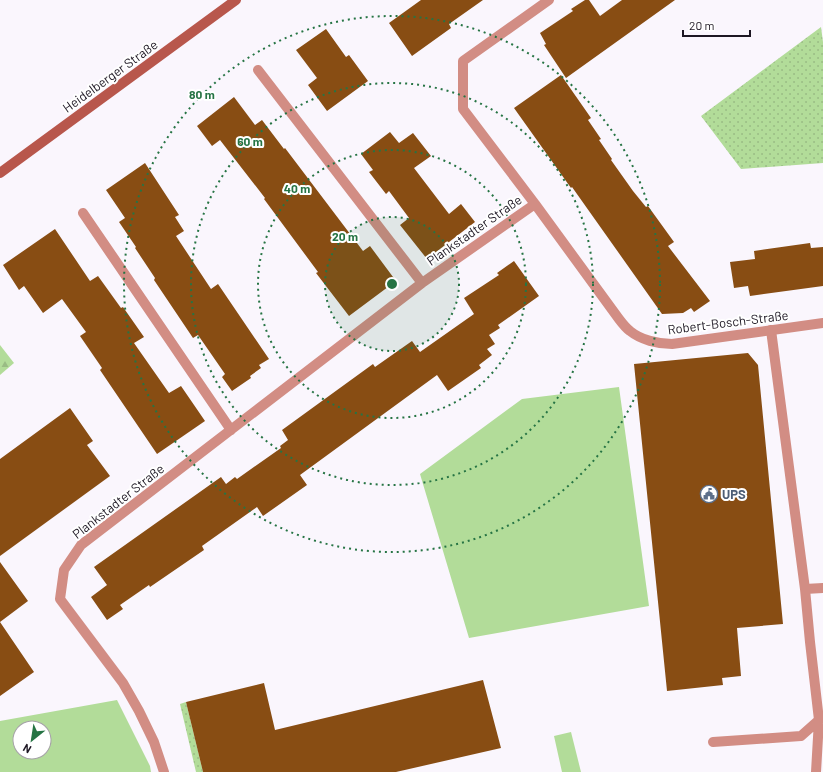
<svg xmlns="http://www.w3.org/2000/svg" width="823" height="772" font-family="Barlow,sans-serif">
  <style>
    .grass { fill: url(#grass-dots) }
    .forest { fill: url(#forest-firs) }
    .garden { fill: #b2dc99; fill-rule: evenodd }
    .building { fill: #884d13 }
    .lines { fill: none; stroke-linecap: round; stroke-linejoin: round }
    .lane { stroke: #d28d84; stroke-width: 10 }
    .street { stroke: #d28d84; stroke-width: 10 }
    .secondary { stroke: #b8574c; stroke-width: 10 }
    .ring { fill: none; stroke: #267444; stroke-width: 2; stroke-dasharray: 2 4 }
    .labels { text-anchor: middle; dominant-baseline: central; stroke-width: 4; stroke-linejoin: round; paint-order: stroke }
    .street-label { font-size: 13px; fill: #1d1723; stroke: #fff }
    .service-label { font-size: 13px; font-weight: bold; fill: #4e5e75; stroke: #fff; text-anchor: start }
    .centre { fill: #267444; stroke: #fff; stroke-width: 2 }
    .ring-label { font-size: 12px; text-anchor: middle; font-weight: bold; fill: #267444; stroke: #fff; stroke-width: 4; stroke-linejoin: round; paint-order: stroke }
  </style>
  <defs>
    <pattern id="grass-dots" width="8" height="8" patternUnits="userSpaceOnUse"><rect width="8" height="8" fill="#b2dc99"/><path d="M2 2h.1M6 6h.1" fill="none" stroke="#99bc84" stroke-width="1.8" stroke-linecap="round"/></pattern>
    <pattern id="forest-firs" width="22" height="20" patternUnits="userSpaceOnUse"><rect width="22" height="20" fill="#b2dc99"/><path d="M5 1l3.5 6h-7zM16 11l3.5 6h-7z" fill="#99bc84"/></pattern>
  </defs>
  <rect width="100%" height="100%" fill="#faf6fd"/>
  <path class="grass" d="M821,27L823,42V163L741,169L701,116Z
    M186,702L203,772H196L180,704Z"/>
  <path class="forest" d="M0,345L14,363L0,375Z"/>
  <path class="garden" d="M619,387L649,606L469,638L420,474L522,399Z
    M117,700L150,766L151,772H0V721ZM20,728H44V752H20Z
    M571,732L581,772H562L554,736Z"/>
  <path class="building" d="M421,0H483L449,24L451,28L412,56L389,23Z
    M585,0H589L600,16L622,0H675L566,78L544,45L546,44L540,33L573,11L571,9Z
    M326,29L346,57L349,55L368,81L327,111L308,85L317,78L296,50Z
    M561,75L591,118L588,120L601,139L599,140L612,159L611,160L633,191L646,207L648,206L674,242L668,246L710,301L694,312L691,308L683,313L662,314L572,187L571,188L514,108Z
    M234,97L255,125L262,120L284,149L285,148L363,251L370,246L396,281L349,316L316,273L318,272L264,199L265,198L220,140L212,146L197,126Z
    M390,132L399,143L413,133L431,156L414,168L449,214L461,204L475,222L427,259L400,225L409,218L389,191L386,194L369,172L373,170L361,154Z
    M145,163L179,215L175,217L184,231L176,236L211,289L218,284L269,359L259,365L261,368L250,376L251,378L232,391L222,377L225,374L198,335L193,338L154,280L155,278L135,248L136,247L119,222L125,218L106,190Z
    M55,229L90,281L98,276L121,308L123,307L144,337L134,343L169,393L181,386L205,421L157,454L100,370L102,368L80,336L86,332L62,299L43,313L24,286L19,290L3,265Z
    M810,243L811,248L823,247V286L750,296L748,286L734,288L730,262L755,259L754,251Z
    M514,261L539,296L498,325L500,328L489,335L495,344L487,349L492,355L479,365L481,368L448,391L437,375L300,475L307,485L263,516L257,507L202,546L204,550L150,587L149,585L120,605L123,609L107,620L91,597L107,585L94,567L221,477L226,484L235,477L237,479L281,448L280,446L288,440L282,430L373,364L375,367L412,341L420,352L474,314L464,298L499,275L497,273Z
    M748,353L758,365L783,624L737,628L741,676L722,678L723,685L667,691L634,364Z
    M70,408L93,441L87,445L110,476L0,556V459Z
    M0,562L28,601L0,622Z
    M0,622L34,672L0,696Z
    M483,680L501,748L396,772H203L186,702L264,683L275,730Z"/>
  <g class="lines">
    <path class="lane" d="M771,330L805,589L810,642L819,720L816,772
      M805,589L823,588
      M713,742L801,736L819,720L821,719"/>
    <path class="street" d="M258,70L422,283
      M535,204L619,319C622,323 626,328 630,331C641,340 658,344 672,344L823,323
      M83,213L231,430
      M164,772L154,742L139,711L123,683L60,599L64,570L81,545L422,283L535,204L463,109V61L549,0"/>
    <path class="secondary" d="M0,173L236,0"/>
  </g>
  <circle cx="392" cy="284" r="67" fill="#267444" fill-opacity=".12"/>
  <g class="ring">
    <circle cx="392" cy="284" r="67"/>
    <circle cx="392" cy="284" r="134"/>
    <circle cx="392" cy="284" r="201"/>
    <circle cx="392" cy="284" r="268"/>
  </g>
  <defs>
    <symbol id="civic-ring" viewBox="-11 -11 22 22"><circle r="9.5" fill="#fff" stroke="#5c6f8a" stroke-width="1.5"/><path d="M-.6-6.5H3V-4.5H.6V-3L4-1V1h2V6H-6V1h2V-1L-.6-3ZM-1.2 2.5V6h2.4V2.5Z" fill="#5c6f8a"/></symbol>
  </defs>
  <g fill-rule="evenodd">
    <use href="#civic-ring" x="699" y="484" width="20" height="20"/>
  </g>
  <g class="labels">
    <g class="street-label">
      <text transform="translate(110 76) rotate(-36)">Heidelberger Straße</text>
      <text transform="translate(474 230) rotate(-35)">Plankstadter Straße</text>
      <text transform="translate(728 322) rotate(-7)">Robert-Bosch-Straße</text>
      <text transform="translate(118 501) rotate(-38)">Plankstadter Straße</text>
    </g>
    <g class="service-label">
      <text x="722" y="494">UPS</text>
    </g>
  </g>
  <circle cx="392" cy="284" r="6" class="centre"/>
  <g class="ring-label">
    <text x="202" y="99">80 m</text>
    <text x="250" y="146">60 m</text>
    <text x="297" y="193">40 m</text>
    <text x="345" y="241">20 m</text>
  </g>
  <g transform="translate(32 740) rotate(210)"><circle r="19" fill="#ffffff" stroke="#a5a2a7"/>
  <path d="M0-3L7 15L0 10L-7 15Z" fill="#267444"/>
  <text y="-6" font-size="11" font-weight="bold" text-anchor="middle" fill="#1d1723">N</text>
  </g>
  <path d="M683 30v6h67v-6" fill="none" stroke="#1d1723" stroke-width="2"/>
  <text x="689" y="30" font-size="12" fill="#1d1723" stroke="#ffffff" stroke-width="3" paint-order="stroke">20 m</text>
</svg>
